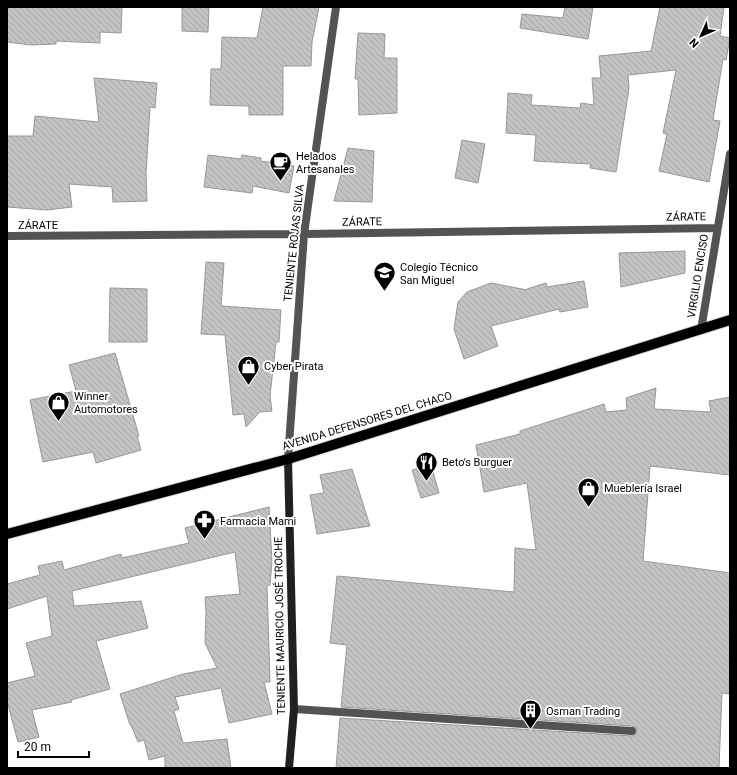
<svg xmlns="http://www.w3.org/2000/svg" width="737" height="775" font-family="Roboto,sans-serif">
  <style>
    .building { fill: url(#building-back-hatch); stroke: #979797 }
    .lines { fill: none; stroke-linecap: round; stroke-linejoin: round }
    .primary-casing { stroke: #dbdbdb; stroke-width: 12 }
    .lane { stroke: #535353; stroke-width: 8 }
    .street { stroke: #535353; stroke-width: 8 }
    .secondary { stroke: #202020; stroke-width: 8 }
    .primary { stroke: #000; stroke-width: 10 }
    .labels { text-anchor: middle; dominant-baseline: central; stroke-width: 4; stroke-linejoin: round; paint-order: stroke }
    .poi-label { font-size: 11px; fill: #000; stroke: #fff; text-anchor: start }
    .street-label { font-size: 11px; fill: #000; stroke: #fff }
  </style>
  <defs>
    <pattern id="building-back-hatch" width="6" height="6" patternUnits="userSpaceOnUse"><rect width="6" height="6" fill="#c3c3c3"/><path d="M-1 5l2 2M0 0l6 6M5-1l2 2" fill="none" stroke="#a6a6a6"/></pattern>
  </defs>
  <rect width="100%" height="100%" fill="#fff"/>
  <path class="building" d="M7,7H122L121,33L100,32V43L56,41V44L31,45L7,42Z
    M182,7H209L208,32L182,31Z
    M263,7H319L312,42L311,66H283V115H249V106L210,105L211,69H221L222,37L257,38Z
    M565,7H593L588,39L520,28L522,14L563,18Z
    M660,7H724L720,36L730,38L726,60L723,59L713,120L720,121L709,182L659,171L667,134L663,133L676,70L628,75L629,88L616,172L590,168L591,164L534,161L536,135L506,133L508,93L532,95L531,105L580,108L581,103L594,105L592,78H601L599,56L651,51Z
    M358,33L385,34L384,58H397V113L359,115L358,79H355Z
    M94,78L157,83L155,108L150,107L146,174L147,201L113,202L112,187L69,184L72,207L47,210L7,207V136H33L35,116L99,122Z
    M462,140L485,144L478,183L455,178Z
    M348,148L374,151L372,202L334,201Z
    M208,155L241,159L242,155L261,158V161L294,166L289,193L253,186L252,193L204,187Z
    M685,251V273L621,287L619,253Z
    M206,262L224,263L221,306L281,310L279,342H276L270,396L272,411L260,412L246,427L244,414L233,415L225,335L201,334Z
    M584,281L588,307L560,312L559,309L491,326L498,346L464,359L454,329L458,302L467,292L491,283L527,290V289L546,283L547,287Z
    M110,288L147,289V342H109Z
    M115,353L139,436H137L141,450L96,463L93,452L43,462L30,400L76,391L69,365Z
    M656,388L654,409L711,412L709,401L730,397V475L650,466L643,561L730,573V694L722,693L719,768H336L340,718L632,736L636,734L637,729L632,726L341,707L347,645L330,643L337,576L514,592L515,548L536,550L527,483L484,492L476,445L520,434V431L604,404L606,412L627,410L626,398Z
    M431,465L439,493L421,498L412,470Z
    M352,469L370,526L317,534L310,495L324,493L320,475Z
    M269,507L272,561L270,585L267,586L270,682H264L272,714L229,723L221,688L175,697L179,709L174,711L183,743L227,739L231,768H165V756L149,760L144,740L138,742L131,725H130L120,694L183,674L217,668L205,643L206,613L205,597L240,594L235,552L72,591L74,606L141,601L148,628L96,641L110,689L71,700L72,702L32,710L39,737L18,742L7,701V683L35,676L26,643L52,636L47,596L7,609V584L40,575L38,566L62,561L64,570L121,554L122,558L189,543L185,528Z"/>
  <g class="lines">
    <defs>
      <path id="primary" d="M7,534L288,459L730,320"/>
    </defs>
    <use href="#primary" class="primary-casing"/>
    <path class="lane" d="M294,709L632,731"/>
    <path class="street" d="M7,236L304,234L717,228
      M701,330L730,154
      M288,459L304,234L336,7"/>
    <path class="secondary" d="M288,459L294,709L289,768"/>
    <use href="#primary" class="primary"/>
  </g>
  <defs>
    <symbol id="cafe-pin" viewBox="-11 -11 22 30"><path d="M0 17L-7.5 6A9.5 9.5 0 1 1 7.5 6Z" fill="#000" stroke="#fff"/><path d="M-5.5-4.5H6V0H3Q3 3.5 0 3.5H-2.5Q-5.5 3.5-5.5 0ZM3-3.2v2h1.7v-2ZM-6 4.5H4V6H-6Z" fill="#fff"/></symbol>
    <symbol id="school-pin" viewBox="-11 -11 22 30"><path d="M0 17L-7.5 6A9.5 9.5 0 1 1 7.5 6Z" fill="#000" stroke="#fff"/><path d="M0-5L7-2L0 1L-7-2ZM-4 1L0 2.5L4 1V4Q0 6-4 4Z" fill="#fff"/></symbol>
    <symbol id="shop-pin" viewBox="-11 -11 22 30"><path d="M0 17L-7.5 6A9.5 9.5 0 1 1 7.5 6Z" fill="#000" stroke="#fff"/><path d="M-5-2.5h2.3a2.7 3.5 0 0 1 5.4 0H5L5.5 6h-11ZM-1.5-2.5h3a1.5 2.3 0 0 0-3 0Z" fill="#fff"/></symbol>
    <symbol id="restaurant-pin" viewBox="-11 -11 22 30"><path d="M0 17L-7.5 6A9.5 9.5 0 1 1 7.5 6Z" fill="#000" stroke="#fff"/><path d="M-5-6h1v4h1v-4h1v4h1v-4h1v5L-1.5 .5V6h-2V.5L-5-1ZM5-6V6H3V1.5H1.5Q1.5-4 5-6Z" fill="#fff"/></symbol>
    <symbol id="pharmacy-pin" viewBox="-11 -11 22 30"><path d="M0 17L-7.5 6A9.5 9.5 0 1 1 7.5 6Z" fill="#000" stroke="#fff"/><path d="M-2-6h4v4h4v4h-4v4h-4v-4h-4v-4h4Z" fill="#fff"/></symbol>
    <symbol id="building-pin" viewBox="-11 -11 22 30"><path d="M0 17L-7.5 6A9.5 9.5 0 1 1 7.5 6Z" fill="#000" stroke="#fff"/><path d="M-4-6H4V6H1V3H-1V6H-4ZM-2.5-4.3h1.7v1.8h-1.7ZM.8-4.3h1.7v1.8H.8ZM-2.5-1h1.7V.8h-1.7ZM.8-1h1.7V.8H.8Z" fill="#fff"/></symbol>
  </defs>
  <g fill-rule="evenodd">
    <use href="#cafe-pin" x="268" y="150" width="25" height="34"/>
    <use href="#school-pin" x="372" y="260" width="25" height="34"/>
    <use href="#shop-pin" x="236" y="354" width="25" height="34"/>
    <use href="#shop-pin" x="46" y="390" width="25" height="34"/>
    <use href="#restaurant-pin" x="414" y="450" width="25" height="34"/>
    <use href="#shop-pin" x="576" y="476" width="25" height="34"/>
    <use href="#pharmacy-pin" x="192" y="508" width="25" height="34"/>
    <use href="#building-pin" x="518" y="698" width="25" height="34"/>
  </g>
  <g class="labels">
    <g class="poi-label">
      <text x="296" y="156">Helados<tspan x="296" dy="13">Artesanales</tspan></text>
      <text x="400" y="267">Colegio Técnico<tspan x="400" dy="13">San Miguel</tspan></text>
      <text x="264" y="366">Cyber Pirata</text>
      <text x="74" y="396">Winner<tspan x="74" dy="13">Automotores</tspan></text>
      <text x="442" y="462">Beto's Burguer</text>
      <text x="604" y="488">Mueblería Israel</text>
      <text x="220" y="521">Farmacia Mami</text>
      <text x="546" y="711">Osman Trading</text>
    </g>
    <g class="street-label">
      <text transform="translate(686 217) rotate(-1)">ZÁRATE</text>
      <text transform="translate(362 222) rotate(-1)">ZÁRATE</text>
      <text x="38" y="225">ZÁRATE</text>
      <text transform="translate(294 243) rotate(-84)">TENIENTE ROJAS SILVA</text>
      <text transform="translate(698 276) rotate(-81)">VIRGILIO ENCISO</text>
      <text transform="translate(367 421) rotate(-17)">AVENIDA DEFENSORES DEL CHACO</text>
      <text transform="translate(280 626) rotate(-91)">TENIENTE MAURICIO JOSÉ TROCHE</text>
    </g>
  </g>
  <rect width="737" height="775" fill="none" stroke="#000000" stroke-width="16"/>
  <g transform="translate(701 36) rotate(225)" stroke="#ffffff" stroke-width="3" paint-order="stroke">
  <path d="M0-3L7 15L0 10L-7 15Z" fill="#000000"/>
  <text y="-6" font-size="11" font-weight="bold" text-anchor="middle" fill="#000000">N</text>
  </g>
  <path d="M18 751v6h71v-6" fill="none" stroke="#000000" stroke-width="2"/>
  <text x="24" y="751" font-size="12" fill="#000000" stroke="#ffffff" stroke-width="3" paint-order="stroke">20 m</text>
</svg>
